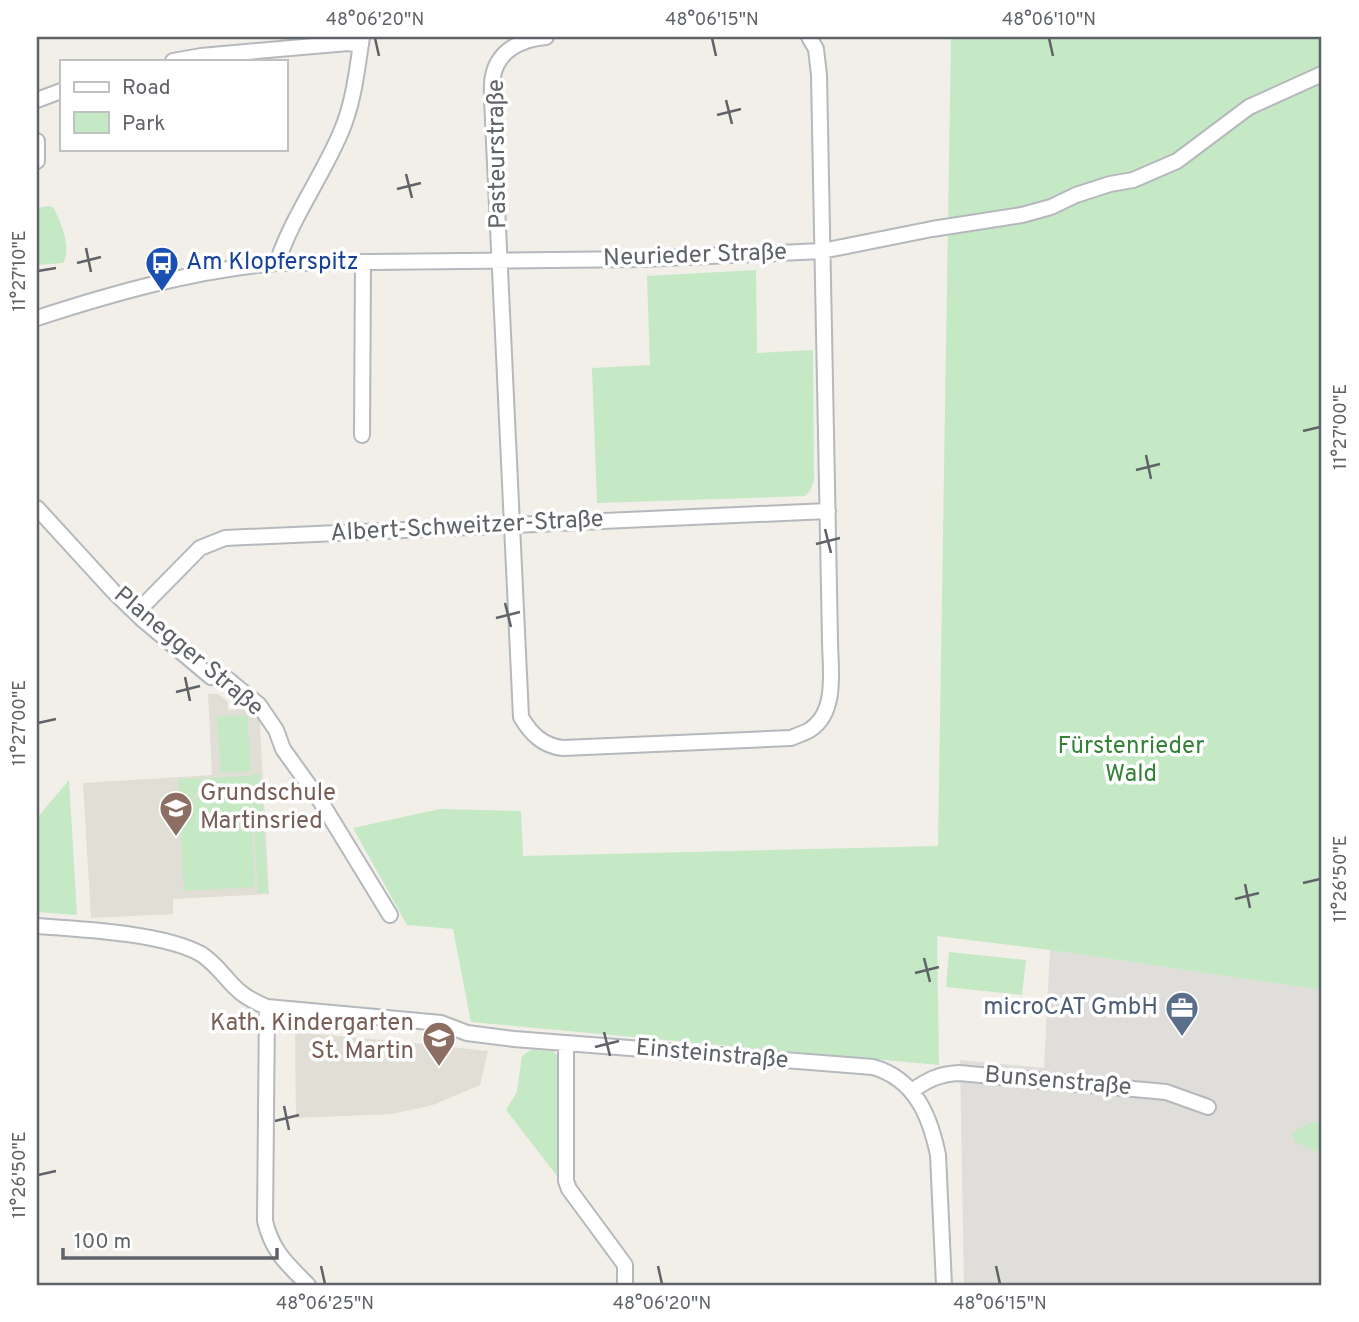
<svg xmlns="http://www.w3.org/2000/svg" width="1359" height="1322" font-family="Overpass,sans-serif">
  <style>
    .industrial { fill: #e0deda }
    .education { fill: #e1ded6 }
    .green { fill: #c5e8c5 }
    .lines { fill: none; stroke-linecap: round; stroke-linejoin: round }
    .street-casing { stroke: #b5b8bc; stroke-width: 18 }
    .street { stroke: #fff; stroke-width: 14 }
    .ticks { fill: none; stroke: #5f6368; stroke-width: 2.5 }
    .labels { text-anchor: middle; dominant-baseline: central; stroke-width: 7; stroke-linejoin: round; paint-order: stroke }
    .street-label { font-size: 24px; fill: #5f6368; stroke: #fff }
    .transit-label { font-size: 24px; fill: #164399; stroke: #fff; text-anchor: start }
    .park-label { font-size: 24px; fill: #348238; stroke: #fff }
    .education-label { font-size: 24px; fill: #785e54; stroke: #fff; text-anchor: start }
    .service-label { font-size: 24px; fill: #4e5e75; stroke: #fff; text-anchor: end }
    .neatline { fill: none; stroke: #5f6368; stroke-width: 2.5 }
    .ticks-label { font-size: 18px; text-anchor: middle; fill: #5f6368 }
  </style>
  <rect width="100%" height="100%" fill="#f1efe8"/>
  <path class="industrial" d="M1050,950L1322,990V1285H964L960,1060L1044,1068Z"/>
  <path class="education" d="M208,694H218L228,702V710L259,708L269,894L173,899V914L91,918L83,783L212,775Z
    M295,1032L394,1041L488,1051L480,1085L433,1105L392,1114L296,1118Z"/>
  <path class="green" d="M951,37H1322V990L1050,950L937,936L939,1065L471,1022L453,929L407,925L353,828L440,809L521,811L523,856L938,846Z
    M48,206L53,207C61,222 72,248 63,263L37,265V208Z
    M756,270L757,353L813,350L814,480L810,491L805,496L597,503L592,368L650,365L647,276Z
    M247,715L251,771L221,773L217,717Z
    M251,774H260L268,893H258Z
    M250,776L255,887L184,891L179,800L191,799L179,795L178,779L201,778L202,786L192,800L195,799L205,785V778Z
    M69,780L77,915L37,912V818Z
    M949,952L1026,960L1022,995L946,987Z
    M530,1050L553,1051L560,1059L561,1169L557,1176L506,1110L517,1092L522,1056Z
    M1322,1120V1154L1294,1141L1293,1132L1312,1122Z"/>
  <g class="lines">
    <defs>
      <path id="street" d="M546,37C522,39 498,50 493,76C490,90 493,107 493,121L521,717C531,734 543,746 563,748L791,738C797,735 806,733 811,729C838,711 830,667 830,640L819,75L816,49L809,37
        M173,61L201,56L348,43L361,45
        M37,100L61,91
        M37,141V161
        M277,263C292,217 322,177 341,132C354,102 357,69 362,37
        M37,318C114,293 195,270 277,263L643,259L822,251L932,229L1022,215L1051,207L1076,195L1110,184L1133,180L1177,161L1249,107L1322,74
        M362,435L363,263
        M37,508L113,591L142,619L211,677L226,678L259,705L276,730L283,749L321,802L390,915
        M136,613L200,548L225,538L828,511
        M37,926C81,929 163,933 201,954C217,964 226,980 239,991C248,999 257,1003 267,1007L441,1023L467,1033L514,1039L873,1067C915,1079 930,1116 938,1155L944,1285
        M267,1007L265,1221C272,1251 287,1264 308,1285
        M566,1043V1181L569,1189L625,1265V1285
        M912,1091C927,1080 939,1074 959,1073L1166,1092L1208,1107"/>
    </defs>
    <use href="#street" class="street-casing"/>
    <use href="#street" class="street"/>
  </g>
  <path class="ticks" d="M375,38L379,56M712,38L716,56M1049,38L1053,56M726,100L732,124M717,115L741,109M406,174L412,198M397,189L421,183M86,248L91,272M77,263L101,257M38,271L56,268M1303,431L1320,427M1146,455L1151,479M1136,470L1160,464M825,529L831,553M816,544L840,538M505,603L511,627M496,618L520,612M185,677L190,701M176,692L200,686M38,723L56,719M1303,883L1320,879M1245,884L1250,908M1235,899L1259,893M924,958L930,982M915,973L939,967M604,1032L610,1056M595,1047L619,1041M284,1106L289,1130M275,1121L299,1115M38,1175L56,1171M321,1266L325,1284M658,1266L662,1284M996,1266L1000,1284"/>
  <defs>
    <symbol id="bus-pin" viewBox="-11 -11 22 30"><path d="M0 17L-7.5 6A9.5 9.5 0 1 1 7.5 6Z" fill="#1a4fb4" stroke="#fff"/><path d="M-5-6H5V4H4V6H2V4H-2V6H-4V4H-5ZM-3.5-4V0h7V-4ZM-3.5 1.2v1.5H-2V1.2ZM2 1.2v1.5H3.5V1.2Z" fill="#fff"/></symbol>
    <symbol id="school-pin" viewBox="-11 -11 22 30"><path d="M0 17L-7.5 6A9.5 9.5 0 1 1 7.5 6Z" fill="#8d6e63" stroke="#fff"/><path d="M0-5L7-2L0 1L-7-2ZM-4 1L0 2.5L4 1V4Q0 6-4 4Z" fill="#fff"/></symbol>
    <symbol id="office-pin" viewBox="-11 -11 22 30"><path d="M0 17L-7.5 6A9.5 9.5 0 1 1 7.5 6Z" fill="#5c6f8a" stroke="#fff"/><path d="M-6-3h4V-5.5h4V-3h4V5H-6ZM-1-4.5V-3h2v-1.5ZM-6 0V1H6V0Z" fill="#fff"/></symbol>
  </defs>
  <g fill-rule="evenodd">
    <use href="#bus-pin" x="143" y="244" width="38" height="52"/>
    <use href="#school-pin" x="157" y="789" width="38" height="52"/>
    <use href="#office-pin" x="1163" y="989" width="38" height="52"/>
    <use href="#school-pin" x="420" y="1019" width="38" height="52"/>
  </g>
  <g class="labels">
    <g class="street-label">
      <text transform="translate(498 154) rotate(-91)">Pasteurstraße</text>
      <text transform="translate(695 256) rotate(-2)">Neurieder Straße</text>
      <text transform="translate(467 527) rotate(-3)">Albert-Schweitzer-Straße</text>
      <text transform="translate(188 652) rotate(40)">Planegger Straße</text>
      <text transform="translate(712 1055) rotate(5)">Einsteinstraße</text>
      <text transform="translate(1058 1082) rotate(5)">Bunsenstraße</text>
    </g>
    <g class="transit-label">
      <text x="186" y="263">Am Klopferspitz</text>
    </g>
    <g class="park-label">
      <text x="1131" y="747">Fürstenrieder<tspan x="1131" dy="28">Wald</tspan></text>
    </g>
    <g class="education-label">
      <text x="200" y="794">Grundschule<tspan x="200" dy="28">Martinsried</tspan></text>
      <text x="414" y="1024" text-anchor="end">Kath. Kindergarten<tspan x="414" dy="28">St. Martin</tspan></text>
    </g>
    <g class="service-label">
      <text x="1158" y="1008">microCAT GmbH</text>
    </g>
  </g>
  <rect width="1359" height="1322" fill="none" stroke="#ffffff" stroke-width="77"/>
  <rect x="60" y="60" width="228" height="91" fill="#ffffff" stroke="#bfc1c3" stroke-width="2"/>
  <rect x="74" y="82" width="35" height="10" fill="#ffffff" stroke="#bfc1c3" stroke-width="2"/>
  <text x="122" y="94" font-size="21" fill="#5f6368">Road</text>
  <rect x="74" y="112" width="35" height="21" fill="#c5e8c5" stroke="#bfc1c3" stroke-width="2"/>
  <text x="122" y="130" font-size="21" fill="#5f6368">Park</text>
  <path d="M63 1248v10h214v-10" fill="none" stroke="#5f6368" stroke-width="3.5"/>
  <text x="74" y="1248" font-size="21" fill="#5f6368" stroke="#ffffff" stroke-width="5" paint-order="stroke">100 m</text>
  <rect x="38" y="38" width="1282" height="1246" class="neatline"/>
  <g class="ticks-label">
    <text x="375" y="25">48°06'20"N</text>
    <text x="712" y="25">48°06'15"N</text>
    <text x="1049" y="25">48°06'10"N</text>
    <text transform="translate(19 271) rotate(-90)" y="6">11°27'10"E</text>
    <text transform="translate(1340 427) rotate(-90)" y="6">11°27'00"E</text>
    <text transform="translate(19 723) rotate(-90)" y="6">11°27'00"E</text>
    <text transform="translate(1340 879) rotate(-90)" y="6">11°26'50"E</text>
    <text transform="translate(19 1175) rotate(-90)" y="6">11°26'50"E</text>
    <text x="325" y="1309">48°06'25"N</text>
    <text x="662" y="1309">48°06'20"N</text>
    <text x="1000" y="1309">48°06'15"N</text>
  </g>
</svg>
